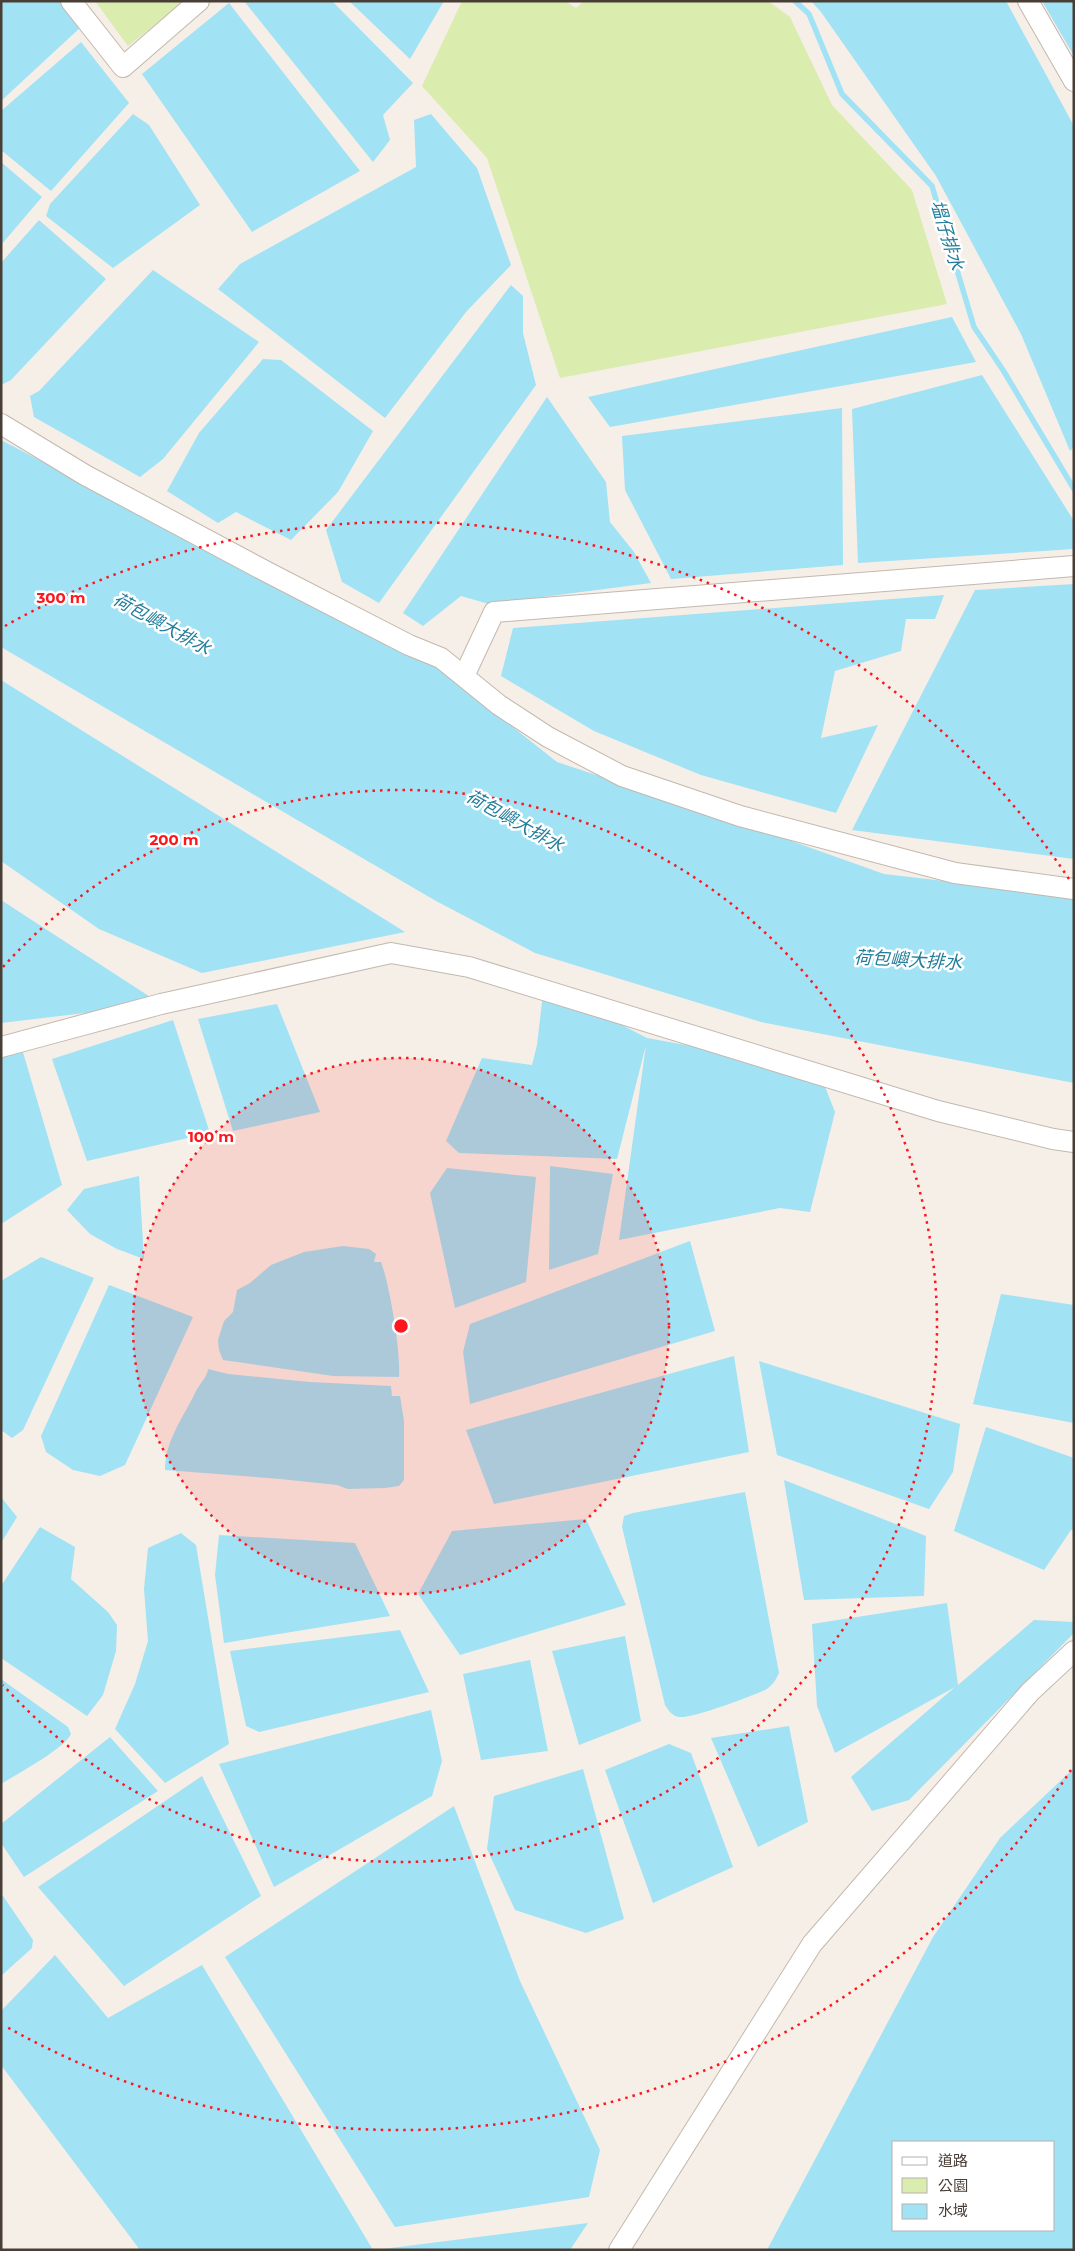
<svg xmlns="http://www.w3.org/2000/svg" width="1075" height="2251" font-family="Montserrat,'Noto Sans TC',sans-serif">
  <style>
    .green { fill: #dbecaf }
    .water { fill: #a1e2f5; fill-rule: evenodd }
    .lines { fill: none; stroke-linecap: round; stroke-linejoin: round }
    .stream { stroke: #a1e2f5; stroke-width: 5.5 }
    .minor-casing { stroke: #c4b8ad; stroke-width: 22 }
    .minor { stroke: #fff; stroke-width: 20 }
    .ring { fill: none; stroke: #ff151c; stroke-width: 2.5; stroke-dasharray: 2.5 5 }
    .labels { text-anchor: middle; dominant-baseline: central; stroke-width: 5; stroke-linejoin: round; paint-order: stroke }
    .water-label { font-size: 18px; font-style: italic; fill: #237e9b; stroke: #fff }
    .centre { fill: #ff151c; stroke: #fff; stroke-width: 2.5 }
    .ring-label { font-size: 15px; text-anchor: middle; font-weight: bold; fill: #ff151c; stroke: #fff; stroke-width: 5; stroke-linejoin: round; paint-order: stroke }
  </style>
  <rect width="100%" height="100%" fill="#f5efe8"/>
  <path class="green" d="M95,1H185L128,46Z
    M462,1H565L576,8L584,1H768L790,17L832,105L912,190L947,304L560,378L487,158L422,86Z"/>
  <path class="water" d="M1,1H62L82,26L1,101Z
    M244,1H332L413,83L383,115L390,140L373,162Z
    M349,1H444L410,59Z
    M811,1H1006L1074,126V447L1070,451L1021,334L936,176L821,12Z
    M1042,1H1074V56Z
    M229,3L360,171L252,232L142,74Z
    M81,42L129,103L51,191L1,150V111Z
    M133,114L149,125L200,205L113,268L46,216L50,204Z
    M431,114L477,168L511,265L466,312L385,418L218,289L240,264L416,167L414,120Z
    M1,162L42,197L1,245Z
    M39,220L106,279L11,380L1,385V263Z
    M153,270L259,342L163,459L140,477L34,417L30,396L39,391Z
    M511,285L523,296V333L536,385L379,603L342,582L326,530Z
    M952,317L976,362L610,427L588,397Z
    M263,359L281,360L373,431L338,492L291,540L236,512L218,523L167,491L199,433Z
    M982,375L1074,521V549L858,563L852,409Z
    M547,397L606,482L610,522L634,552L651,583L489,604L461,596L423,626L403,613Z
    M842,408L843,565L671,579L625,490L622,436Z
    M1,440L438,668L557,762L744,824L884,874L1074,896V1083L761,1022L535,953L436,901L1,647Z
    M1074,584V859L852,830L975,590Z
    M944,595L935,619H906L901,651L835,671L821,738L878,725L836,813L701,775L594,731L501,676L513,628Z
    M1,680L405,932L202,973L99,929L1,861Z
    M1,900L161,1004L1,1023Z
    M544,985L647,1038L818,1069L835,1112L810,1212L780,1208L619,1240L646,1045L617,1159L459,1153L446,1141L482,1058L532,1065L537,1045Z
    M277,1004L320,1112L233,1131L198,1019Z
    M173,1020L210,1133L87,1161L52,1059Z
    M20,1042L62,1185L1,1224V1049Z
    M550,1166L613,1174L598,1254L549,1270Z
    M447,1168L536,1177L526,1282L455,1308L430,1193Z
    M139,1176L144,1259L117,1249L90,1234L67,1210L84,1189Z
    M690,1241L715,1331L470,1404L463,1352L470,1324Z
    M343,1246L369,1249L376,1254L374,1262H381C390,1286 401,1353 399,1377L333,1376L223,1360L219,1350L218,1340L224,1321L233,1312L237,1290L250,1283L271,1265L304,1252Z
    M41,1257L94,1278L23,1430L12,1438L1,1430V1281Z
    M109,1285L193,1317L125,1465L100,1476L73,1470L46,1452L41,1436Z
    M1001,1294L1074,1305V1423L973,1404Z
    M734,1356L749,1452L494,1504L466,1430Z
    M759,1361L960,1424L953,1472L929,1509L777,1455Z
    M208,1369L228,1374L310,1382L391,1386L392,1396H400L404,1421V1480L399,1486L385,1488L348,1489L337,1485L280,1479L165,1470C165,1441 183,1418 195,1393C199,1384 207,1378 208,1369Z
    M986,1427L1074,1458V1530H1071L1044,1570L954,1531Z
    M784,1480L926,1536L924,1596L804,1600Z
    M745,1492L779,1673C776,1680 772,1686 765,1690C752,1696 691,1719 679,1717C672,1716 669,1711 665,1705L622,1527L624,1516L633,1513Z
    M1,1497L17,1517L1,1543Z
    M586,1519L626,1605L460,1655L418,1594L452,1531Z
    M40,1527L75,1547L71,1579L108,1612L117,1625L116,1651L103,1695L87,1716L1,1658V1586Z
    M181,1533L196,1545L229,1744L165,1783L115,1729L135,1684L148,1641L144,1589L148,1548Z
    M219,1535L355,1543L390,1616L224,1643L215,1575Z
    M947,1603L958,1685L1034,1620L1074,1622V1633L909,1800L872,1811L851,1777L955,1687L835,1753L817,1706L812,1624Z
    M400,1630L429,1692L259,1732L246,1726L230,1651Z
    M625,1636L641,1721L579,1745L552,1651Z
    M530,1660L548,1751L481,1760L463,1674Z
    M1,1679L68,1727L71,1734C64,1749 17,1774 1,1784Z
    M431,1710L442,1761L432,1796L274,1887L219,1764Z
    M789,1726L808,1822L758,1847L711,1738Z
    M110,1737L158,1791L24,1877L1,1843V1824Z
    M669,1744L691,1753L733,1867L653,1903L605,1770Z
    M1074,1768V2250H767L933,1937L1000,1838ZM894,2142H1054V2230H894Z
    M583,1769L624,1919L586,1933L515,1910L487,1849L494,1796Z
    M202,1776L261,1896L124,1986L38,1887Z
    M454,1806L520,1981L600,2150L589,2197L395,2227L225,1957Z
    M1,1893L33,1940L32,1948L1,1976Z
    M55,1955L108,2018L202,1965L373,2250H140L1,2065V2011Z
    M588,2223L570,2250H375Z"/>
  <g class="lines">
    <path class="stream" d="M795,1L809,14L842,94L932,186L974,327L1003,370L1074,489"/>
    <defs>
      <path id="minor" d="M71,1L123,67L199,1
        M1028,1L1074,81
        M1,424L85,475L269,573L409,645L441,658L499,705L548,737L622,776L740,816L955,873L1074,889
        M464,676L494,612L1074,566
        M1,1047L161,1004L391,953L469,967L938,1111L1053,1139L1074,1142
        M619,2250L812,1944L1030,1692L1074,1651"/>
    </defs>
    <use href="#minor" class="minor-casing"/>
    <use href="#minor" class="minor"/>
  </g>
  <circle cx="401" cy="1326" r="268" fill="#ff151c" fill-opacity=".12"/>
  <g class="ring">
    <circle cx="401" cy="1326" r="268"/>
    <path d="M3 967A536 536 0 1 1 3 1685"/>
    <path d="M1071 1770A804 804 0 0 1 5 2026M5 626A804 804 0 0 1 1071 882"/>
  </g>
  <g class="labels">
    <g class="water-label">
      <text transform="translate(947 235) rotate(73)">塭仔排水</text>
      <text transform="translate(162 624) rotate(29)">荷包嶼大排水</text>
      <text transform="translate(515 821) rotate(29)">荷包嶼大排水</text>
      <text transform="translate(908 960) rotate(3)">荷包嶼大排水</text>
    </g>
  </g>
  <circle cx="401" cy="1326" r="8" class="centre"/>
  <g class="ring-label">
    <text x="61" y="603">300 m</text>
    <text x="174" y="845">200 m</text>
    <text x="211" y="1142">100 m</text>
  </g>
  <rect width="1075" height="2251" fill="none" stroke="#493e36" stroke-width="5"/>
  <rect x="892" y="2141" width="162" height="90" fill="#ffffff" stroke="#b6b2af"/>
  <rect x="902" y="2157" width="25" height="8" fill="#ffffff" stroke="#b6b2af"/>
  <text x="938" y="2166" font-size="15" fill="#493e36">道路</text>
  <rect x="902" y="2178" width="25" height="15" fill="#dbecaf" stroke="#b6b2af"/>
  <text x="938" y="2191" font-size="15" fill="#493e36">公園</text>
  <rect x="902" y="2204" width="25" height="15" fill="#a1e2f5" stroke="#b6b2af"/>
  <text x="938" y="2216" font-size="15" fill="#493e36">水域</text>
</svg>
